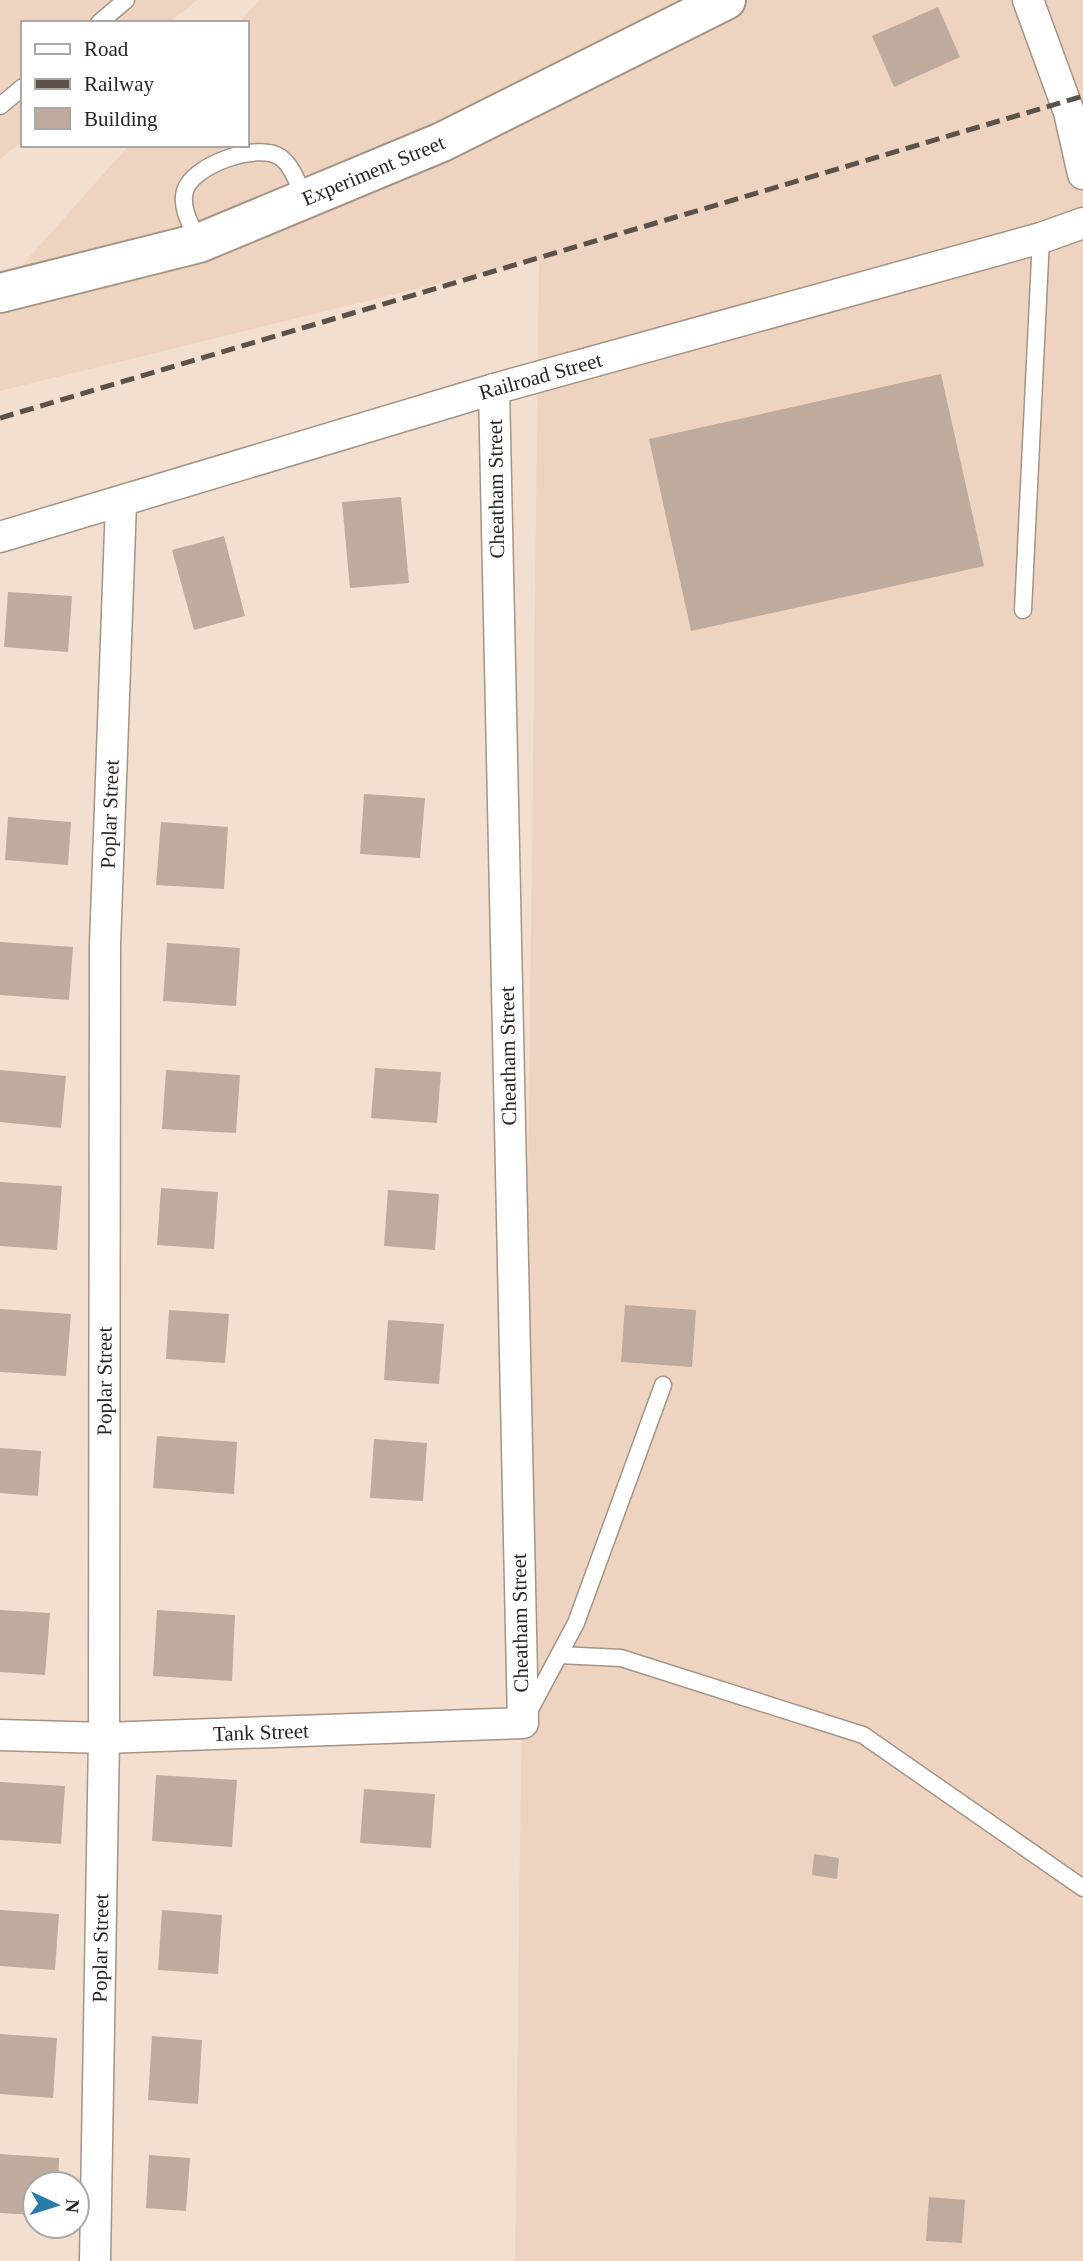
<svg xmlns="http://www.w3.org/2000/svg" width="1083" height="2261" font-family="'Times New Roman',serif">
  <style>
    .built { fill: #eed4c0 }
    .building { fill: #beab9d }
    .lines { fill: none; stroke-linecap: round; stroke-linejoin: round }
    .service-casing { stroke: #a59385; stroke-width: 19 }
    .minor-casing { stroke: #a59385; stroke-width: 33 }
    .secondary-casing { stroke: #a59385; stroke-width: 42 }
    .service { stroke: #fff; stroke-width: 16 }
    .minor { stroke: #fff; stroke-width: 30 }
    .secondary { stroke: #fff; stroke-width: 38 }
    .rail { stroke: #5c5249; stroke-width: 5; stroke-dasharray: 14 7; stroke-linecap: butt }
    .labels { text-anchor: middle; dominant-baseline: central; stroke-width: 5; stroke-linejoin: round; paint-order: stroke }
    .street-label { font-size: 21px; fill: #2b241e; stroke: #fff }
  </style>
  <rect width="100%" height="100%" fill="#f3dfd0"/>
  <path class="built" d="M0,0H197L169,23H23V141L0,159Z
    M259,0H1083V2261H515L539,259L0,391V290L129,145H247V23H239Z"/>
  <path class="building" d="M938,7L960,57L894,87L872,36Z
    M941,374L984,566L691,631L649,439Z
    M401,497L409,583L350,588L342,502Z
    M224,536L245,616L194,630L172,550Z
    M8,592L72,596L68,652L4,647Z
    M364,794L425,798L420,858L360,854Z
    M8,817L71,822L68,865L5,860Z
    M161,822L228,827L224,889L156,885Z
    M0,942L73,947L69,1000L0,995Z
    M167,943L240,948L236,1006L163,1001Z
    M375,1068L441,1072L437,1123L371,1118Z
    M0,1070L66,1076L61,1128L0,1122Z
    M166,1070L240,1075L236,1133L162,1129Z
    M0,1182L62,1186L57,1250L0,1246Z
    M161,1188L218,1192L214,1249L157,1245Z
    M388,1190L439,1194L435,1250L384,1246Z
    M625,1305L696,1310L692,1367L621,1362Z
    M0,1309L71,1314L66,1376L0,1372Z
    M169,1310L229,1314L225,1363L166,1359Z
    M388,1320L444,1324L439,1384L384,1380Z
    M157,1436L237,1442L234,1494L153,1488Z
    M374,1439L427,1443L423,1501L370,1498Z
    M0,1448L41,1451L38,1496L0,1493Z
    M0,1610L50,1613L45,1675L0,1672Z
    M157,1610L235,1615L232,1681L153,1676Z
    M156,1775L237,1780L232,1847L152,1841Z
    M0,1782L65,1786L61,1844L0,1840Z
    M364,1789L435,1794L431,1848L360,1843Z
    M814,1854L839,1858L837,1879L812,1875Z
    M0,1910L59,1914L55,1970L0,1966Z
    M162,1910L222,1915L218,1974L158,1970Z
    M0,2034L57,2038L53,2098L0,2094Z
    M152,2036L202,2040L198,2104L148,2100Z
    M0,2154L59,2158L58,2184H35V2215L0,2213Z
    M149,2155L190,2158L186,2211L146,2208Z
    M929,2197L965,2200L962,2243L926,2241Z"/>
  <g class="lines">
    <defs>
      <path id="service" d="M99,23L126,0
        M0,106L23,87
        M199,243C192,227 180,208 185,191C192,165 258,142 280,157C293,166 298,185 305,198
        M1023,610L1041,238
        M559,1655L621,1658L863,1735L1083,1888
        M527,1715L576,1623L663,1385"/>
      <g id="minor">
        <path d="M1028,0L1069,112L1083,174"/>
        <path id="s1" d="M0,537L494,389L1041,238L1083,223"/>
        <path id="s2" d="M0,1735L104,1738L523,1723L494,389"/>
        <path id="s3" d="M95,2261L104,1738L105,945L121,502"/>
      </g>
      <g id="secondary">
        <path id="s4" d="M0,293L199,243L442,142L726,0"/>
      </g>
    </defs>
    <use href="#service" class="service-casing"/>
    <use href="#minor" class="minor-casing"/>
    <use href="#secondary" class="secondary-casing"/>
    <use href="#service" class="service"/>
    <use href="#minor" class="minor"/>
    <use href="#secondary" class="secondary"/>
    <path class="rail" d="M0,418L1083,96"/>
  </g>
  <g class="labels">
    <g class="street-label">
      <text stroke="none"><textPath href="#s4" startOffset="394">Experiment Street</textPath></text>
      <text stroke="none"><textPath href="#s1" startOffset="564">Railroad Street</textPath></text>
      <text transform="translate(496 489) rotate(-91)">Cheatham Street</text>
      <text stroke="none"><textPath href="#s3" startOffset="1447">Poplar Street</textPath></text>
      <text transform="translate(508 1056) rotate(-91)">Cheatham Street</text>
      <text stroke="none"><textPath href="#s3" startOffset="880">Poplar Street</textPath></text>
      <text transform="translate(520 1623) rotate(-91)">Cheatham Street</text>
      <text stroke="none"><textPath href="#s2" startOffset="261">Tank Street</textPath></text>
      <text stroke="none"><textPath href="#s3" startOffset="313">Poplar Street</textPath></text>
    </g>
  </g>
  <rect x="21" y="21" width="228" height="126" fill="#ffffff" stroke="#aaa7a5" stroke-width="2"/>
  <rect x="35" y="44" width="35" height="10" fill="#ffffff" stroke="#aaa7a5" stroke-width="2"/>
  <text x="84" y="56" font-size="21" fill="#2b241e">Road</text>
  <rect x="35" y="79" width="35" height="10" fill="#5c5249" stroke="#aaa7a5" stroke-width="2"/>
  <text x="84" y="91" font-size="21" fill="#2b241e">Railway</text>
  <rect x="35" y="108" width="35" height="21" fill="#beab9d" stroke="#aaa7a5" stroke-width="2"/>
  <text x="84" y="126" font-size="21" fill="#2b241e">Building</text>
  <g transform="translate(56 2205) rotate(94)"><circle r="33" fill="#ffffff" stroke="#aaa7a5" stroke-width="2"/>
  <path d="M0-5L12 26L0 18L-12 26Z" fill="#287bab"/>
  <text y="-10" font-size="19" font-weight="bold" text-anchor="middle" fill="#2b241e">N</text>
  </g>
</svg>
